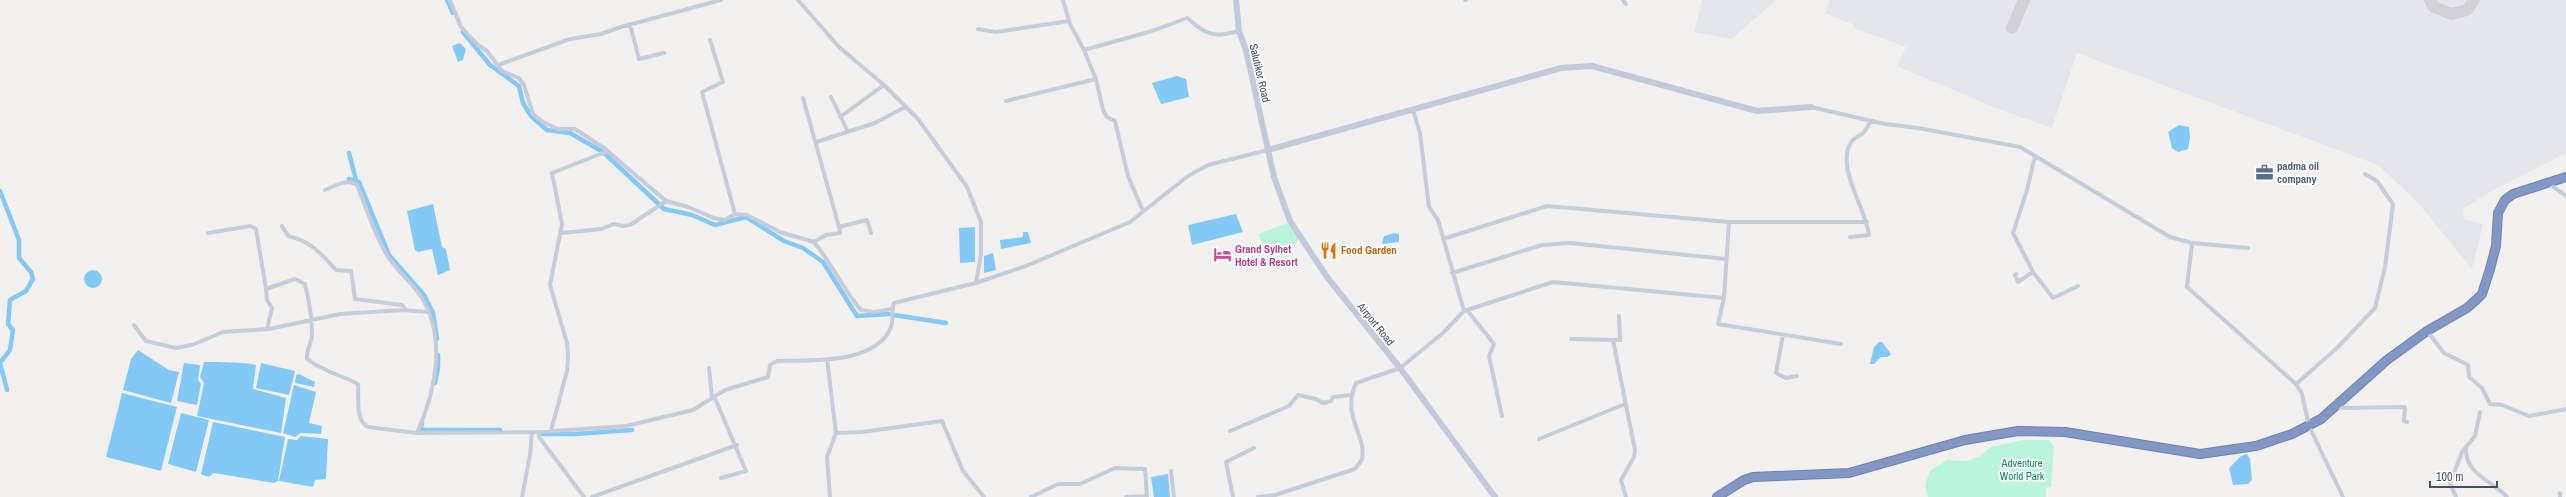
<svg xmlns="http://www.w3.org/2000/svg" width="2566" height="497" font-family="'Archivo Narrow',sans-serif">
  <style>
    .airport { fill: #e5e6eb }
    .green { fill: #bbf4dc }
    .water { fill: #83c9f6 }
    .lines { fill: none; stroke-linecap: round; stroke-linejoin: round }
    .canal { stroke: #83c9f6; stroke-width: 4.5 }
    .taxiway { stroke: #d2d2d6; stroke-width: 12 }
    .highway-casing { stroke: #6e81b0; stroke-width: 10 }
    .street { stroke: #c6ccda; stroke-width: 4 }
    .secondary { stroke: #c1c9db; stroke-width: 6 }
    .highway { stroke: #8397c4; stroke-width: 8 }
    .labels { text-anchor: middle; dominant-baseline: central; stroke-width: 3.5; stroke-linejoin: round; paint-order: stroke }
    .street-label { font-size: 11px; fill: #464f60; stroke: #fff }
    .service-label { font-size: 11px; font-weight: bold; fill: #4e5e75; stroke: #fff; text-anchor: start }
    .hotel-label { font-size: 11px; font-weight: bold; fill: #b23c85; stroke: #fff; text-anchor: start }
    .food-label { font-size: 11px; font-weight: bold; fill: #c56008; stroke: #fff; text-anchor: start }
    .park-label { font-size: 11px; fill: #0d8660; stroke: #fff }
  </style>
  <rect width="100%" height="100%" fill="#f3f1f0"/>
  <path class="airport" d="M1702,0H1776L1732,39L1694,32Z
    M1830,0H2566V153L2493,190L2463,209L2464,220L2483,224L2472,269L2418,203L2378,165L2077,53L2052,128L1998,109L1897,66L1906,47L1853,28L1854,25L1825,13Z"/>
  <path class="green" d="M1287,223L1298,238L1297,243L1265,254L1259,235L1261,233Z
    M2023,440H2048L2054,446L2051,487L2046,488V497H1928L1925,485L1930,471L1947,460L1967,461L1980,456L1991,447Z"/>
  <path class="water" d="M460,43L466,49L463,60L458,62L452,46Z
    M1177,76L1186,79L1189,97L1161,104L1152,83Z
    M2179,125L2189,127L2190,137L2188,149L2178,152L2172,148L2168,132Z
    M433,204L442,247L446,249L450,270L438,275L432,249L418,252L415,250L407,211Z
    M1236,214L1243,232L1192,245L1188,225Z
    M975,227V262L960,263L959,228Z
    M1023,232H1028L1031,243L1001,249L1000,240L1023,237Z
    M1395,233L1399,234V242L1382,244L1384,236Z
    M993,253L996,270L984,273V256Z
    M84 279a9 9 0 1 1 18 0a9 9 0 1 1-18 0Z
    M1879,342H1882L1891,354L1888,357H1881L1874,364H1870L1874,347Z
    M138,350L169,370L179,372L171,403L123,390L131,359Z
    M204,362C215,362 247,362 256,365L253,389L286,398L281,433L197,416L204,383L200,377Z
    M184,363L200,365L198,380L201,384L197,405L177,401Z
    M261,363L295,371L289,395L256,388Z
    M299,374L315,382L314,387L295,383L296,375Z
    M294,385L316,392L309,423L322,426L321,434L301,433L295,437L283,433Z
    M122,393L177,407L161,471L106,457Z
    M181,413L209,420L196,472L168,464Z
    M213,422L285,437L278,481L274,483L214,473L208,477L201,474Z
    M301,436L328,439L326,479L315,480L313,487L279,481L288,439L297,440Z
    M2247,454L2250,459L2252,480L2248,484L2233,485L2229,468L2241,456Z
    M1168,474L1170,497H1154L1151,477Z"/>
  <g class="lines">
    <path class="canal" d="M447,0L453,13
      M463,32L490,65L519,86L523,103L531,116L547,130L570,133L603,152L664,209L692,215L715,225L746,217L784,241L803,248L823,262L857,316L889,314
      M349,153L356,180
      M349,179L359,182L389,255L424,295L433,313L437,339
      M0,191L19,240V258L31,272L33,279L26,291L10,300L8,324L13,330L10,350L0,363L7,390
      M894,315L946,323
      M435,383L438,368V355
      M422,424L420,428L425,430H500
      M543,434H575L632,430"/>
    <path class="taxiway" d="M2430,0L2434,7L2451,14L2467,10L2474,0
      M2012,28L2024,0"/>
    <defs>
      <path id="highway" d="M1717,497L1744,480L1753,477L1849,473L1965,440L2018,431L2065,432L2200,454L2256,446L2292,434L2321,419L2387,360L2427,331L2467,308L2476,300L2482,294L2490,269L2496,246L2498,213L2505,200L2513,194L2566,177"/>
    </defs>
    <use href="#highway" class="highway-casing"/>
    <path class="street" d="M450,0L461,27L478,45L487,51L502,71L519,78L524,85L533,114L543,122L558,129H575L604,148L666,201L688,207L714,218L725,220L735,214L747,215L780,232L814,242L826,235L840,233L839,227L867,220L871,233
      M798,0L839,47L884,85L918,119L967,187L981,222V254L976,283
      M1063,0L1070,24L1084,50
      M1465,0H1466
      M1623,0L1626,4
      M630,24L639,59L664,53
      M978,29L996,32L1069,21
      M710,40L723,82L702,92L735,214
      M498,65L570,39L601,34L621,27L721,0
      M831,97L848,132
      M803,98L839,227
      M1006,101L1096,79
      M1811,107L1885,124L1918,128L2020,147L2170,237L2192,243L2248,248
      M1413,110L1420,133L1429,207L1438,220L1464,311
      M840,117L884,85
      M816,142L875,123L905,107
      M2035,156L2027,190L2013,233L2033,272L2053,298L2078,286
      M2548,183L2566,196
      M325,190C334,186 348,178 357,185C366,207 374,234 387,255C396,270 410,281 420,295C447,336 436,391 417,433
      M1143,211L1128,176L1115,121L1107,117L1103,110L1096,79L1084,50L1152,31L1187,18C1206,35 1214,38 1239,31
      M1729,222L1724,298L1718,324L1841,344
      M282,226L288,236C310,241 321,253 336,270L351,271L355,299L402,305L406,310
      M208,233L250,226L256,229L266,289L295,279L305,284C309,300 312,318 312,334C312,343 306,349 307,359C322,371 341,375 358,384C359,398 355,421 368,427L417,433L539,432L626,426L693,410L725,390L768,377L770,365L777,361C810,360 876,365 891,327C894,320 891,311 894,303L976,283L1026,266L1130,222L1188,176L1208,165L1268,150
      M562,233L601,229L614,224L623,226L630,225L666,201
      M1850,237L1869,235C1866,208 1834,165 1852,141C1854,138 1859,136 1862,134C1866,131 1868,125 1871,121
      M1443,239L1547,206L1729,222H1867
      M814,242C832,264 843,289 861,310L874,312L891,309
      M2192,243L2187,287L2296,384L2302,394L2309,426L2343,497
      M1452,273L1542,245L1570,243L1726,259
      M2016,274L2015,275L2018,282L2033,272
      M266,289L267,300L272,308L267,329
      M1467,310L1494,344L1489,356L1502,416
      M1619,316L1620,340H1613L1635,450L1634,457L1621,480L1626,497
      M134,325L146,341L176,348L192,345L223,332L269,329L340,314L403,310L427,312
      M2427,331L2444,353L2468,365L2469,377L2482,388L2490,404L2502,405L2529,416L2566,409
      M1783,335L1776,373L1786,378L1797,376
      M1571,339L1613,340
      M827,359L836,433
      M709,368L712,398
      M2296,384L2337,348L2375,308L2385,267L2393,204L2377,181L2365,174
      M714,396L746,471L721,478
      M2336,406L2344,408L2405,407L2404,421L2407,422
      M551,431L567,371L568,357L567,343L550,285L562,224L552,173L608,151
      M1230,431L1289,406L1298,395L1316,399L1323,403L1331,401L1333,397L1352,395
      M539,432V437L584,497
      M1539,439L1625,404
      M2466,448C2465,475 2492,480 2507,497
      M1171,471L1174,497
      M522,497L530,455L532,432
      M592,497L737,445
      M830,497L827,457L836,433L862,432L942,421L963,471L984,497
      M1031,497L1058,484H1080L1115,468L1145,469L1147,497
      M1126,497L1146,496
      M1233,497L1226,462L1254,448
      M1258,497L1275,495L1355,469C1357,466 1361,462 1362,459C1367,435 1341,417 1356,383L1400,368L1443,333L1464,311L1553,282L1724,298
      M2456,497L2450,483L2462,452L2475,436L2480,412
      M2560,497V493"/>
    <path class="secondary" d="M1236,0L1239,31L1246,50L1274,177L1290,221L1327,277L1400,368L1495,497
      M1268,150L1561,68L1592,66L1757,111L1811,107"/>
    <use href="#highway" class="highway"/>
  </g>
  <defs>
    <symbol id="office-bare" viewBox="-9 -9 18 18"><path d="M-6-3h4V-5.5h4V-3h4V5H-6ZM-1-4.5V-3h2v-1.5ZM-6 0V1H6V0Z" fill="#5c6f8a" stroke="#fff" stroke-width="2.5" paint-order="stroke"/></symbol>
    <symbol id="restaurant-bare" viewBox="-9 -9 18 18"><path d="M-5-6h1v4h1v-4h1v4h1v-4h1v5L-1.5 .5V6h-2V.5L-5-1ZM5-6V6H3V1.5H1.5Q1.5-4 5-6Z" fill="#e8710a" stroke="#fff" stroke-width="2.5" paint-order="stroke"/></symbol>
    <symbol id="hotel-bare" viewBox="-9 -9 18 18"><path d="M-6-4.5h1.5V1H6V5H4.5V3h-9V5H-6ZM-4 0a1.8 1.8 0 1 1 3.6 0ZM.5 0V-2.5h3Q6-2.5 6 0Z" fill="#d1479c" stroke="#fff" stroke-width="2.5" paint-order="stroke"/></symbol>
  </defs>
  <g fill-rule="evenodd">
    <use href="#office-bare" x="2252" y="160" width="25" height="25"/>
    <use href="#restaurant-bare" x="1316" y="238" width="25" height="25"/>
    <use href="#hotel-bare" x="1210" y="242" width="25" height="25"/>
  </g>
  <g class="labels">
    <g class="street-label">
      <text transform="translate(1260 73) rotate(77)">Salutikor Road</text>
      <text transform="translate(1376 324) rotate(51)">Airport Road</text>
    </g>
    <g class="service-label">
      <text x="2277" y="166">padma oil<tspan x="2277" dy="13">company</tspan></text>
    </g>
    <g class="hotel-label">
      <text x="1235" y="249">Grand Sylhet<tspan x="1235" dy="13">Hotel &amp; Resort</tspan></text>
    </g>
    <g class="food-label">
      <text x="1341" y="250">Food Garden</text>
    </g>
    <g class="park-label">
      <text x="2022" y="463">Adventure<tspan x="2022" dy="13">World Park</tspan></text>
    </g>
  </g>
  <path d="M2430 481v6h67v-6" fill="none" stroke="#464f60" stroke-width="2"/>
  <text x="2436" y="481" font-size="12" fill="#464f60" stroke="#ffffff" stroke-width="3" paint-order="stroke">100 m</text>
</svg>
